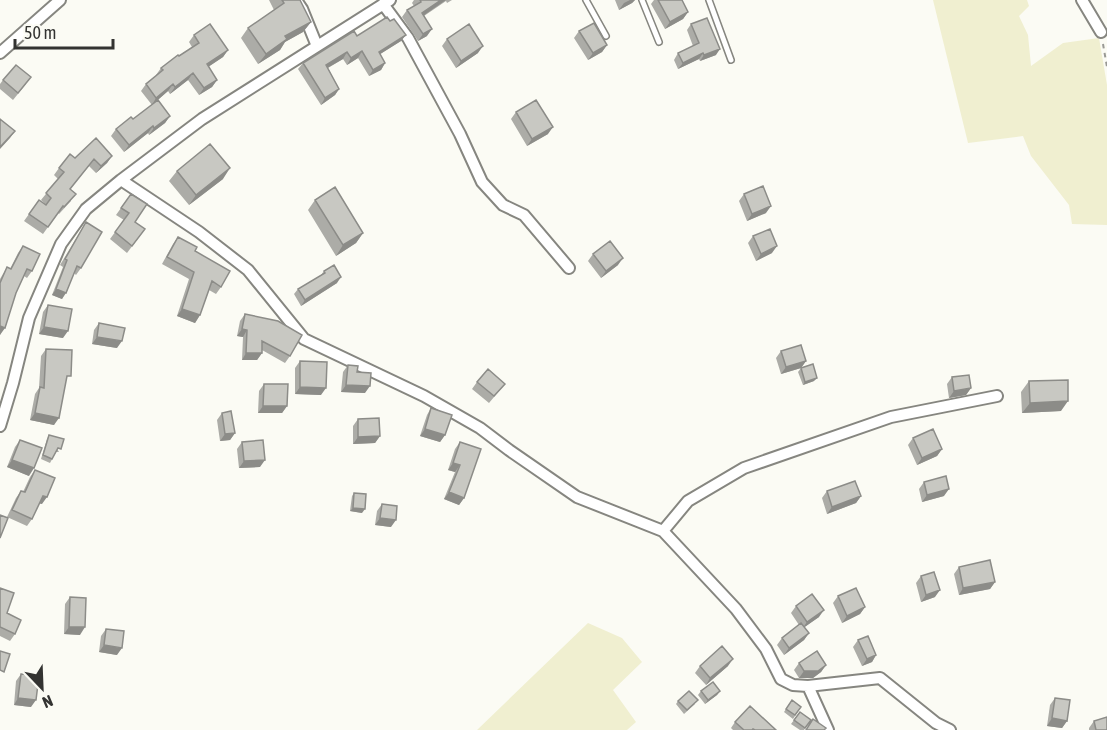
<svg xmlns="http://www.w3.org/2000/svg" width="1107" height="730" font-family="'Asap Condensed',sans-serif">
  <style>
    .green { fill: #f0efd0 }
    .lines { fill: none; stroke-linecap: round; stroke-linejoin: round }
    .service-casing { stroke: #868680; stroke-width: 8 }
    .minor-casing { stroke: #868680; stroke-width: 14 }
    .path { stroke: #999995; stroke-width: 2; stroke-dasharray: 4.5 4.5; stroke-linecap: butt }
    .service { stroke: #fff; stroke-width: 5 }
    .minor { stroke: #fff; stroke-width: 10 }
    .wall { fill: #acaca7 }
    .shaded-wall { fill: #8c8c88 }
    .building { fill: #c8c8c2; stroke: #8c8c88; stroke-width: 1.5 }
  </style>
  <rect width="100%" height="100%" fill="#fbfbf4"/>
  <path class="green" d="M933,0H1027L1029,6L1019,16L1028,35L1031,66L1063,43L1099,38L1107,85V225L1072,224L1069,205L1031,156L1023,136L968,143Z
    M588,623L622,638L642,662L613,690L636,722L627,730H477Z"/>
  <g class="lines">
    <defs>
      <path id="service" d="M586,0L606,36
        M642,0L659,42
        M709,0L731,60"/>
      <path id="minor" d="M296,0L302,9L317,46
        M1082,0L1101,32
        M383,4L408,38L460,134L482,182L503,205L524,215L569,268
        M0,53L60,0
        M121,180L199,232L248,270L304,339L424,396L480,428L509,450L577,497L663,531L736,609L766,649L781,679L793,685L808,686L880,678L936,723L950,730
        M0,426L13,383L29,318L61,244L86,209L121,180L202,119L390,0
        M663,531L688,501L744,468L891,417L997,396
        M808,686L828,730"/>
    </defs>
    <use href="#service" class="service-casing"/>
    <use href="#minor" class="minor-casing"/>
    <path class="path" d="M1103,44L1107,67"/>
    <use href="#service" class="service"/>
    <use href="#minor" class="minor"/>
  </g>
  <path class="wall" d="M269,0H300L311,22L303,32L285,42L280,50L258,64L241,38L248,28L274,10Z
    M414,0H452L447,3L446,1L424,16L427,36L418,41L402,17L407,10L414,6L412,3Z
    M615,0H635L632,3L619,10Z
    M654,0H682L688,12L683,19L665,29L651,4Z
    M691,24L716,55L700,61L699,59L678,69L674,60L678,53L693,46L687,30Z
    M579,31L607,45L602,52L588,60L574,38Z
    M194,35L228,50L223,57L208,67L217,80L212,87L199,95L188,80L170,94L168,91L152,105L141,91L146,84L156,76V75L161,68L192,47L189,42Z
    M357,36L401,41L380,54L385,63L381,70L369,76L358,58L347,65L343,59L328,68L339,89L335,95L321,105L298,69L303,63Z
    M447,39L478,53L456,68L442,46Z
    M3,80L26,84L13,100L0,89V84Z
    M516,112L548,134L527,146L511,119Z
    M170,116L165,123L149,135L148,133L124,152L111,136L116,129L133,119Z
    M112,156L107,163L96,173L89,166L70,189L71,201L59,214L58,213L43,234L24,221L39,200L46,205L41,200L58,179L54,175L59,168L75,158Z
    M177,171L223,179L189,205L169,181Z
    M131,194L135,222L145,229L127,253L110,239L124,220L116,215Z
    M744,194L766,213L747,221L739,201Z
    M315,200L363,233L356,243L336,256L308,210Z
    M86,222L81,268L76,275L74,273L62,299L52,295L63,267L60,265Z
    M753,236L772,253L756,261L748,243Z
    M178,237L195,251L221,287L216,294L209,290L200,315L195,323L177,316L189,279L162,264L173,244Z
    M23,246L32,271L27,278L24,276L16,293L0,335V279L7,267L10,269L18,253Z
    M593,254L618,265L601,278L588,261Z
    M324,271L337,283L301,306L294,294L298,289L321,275Z
    M48,305L63,338L39,334L43,312Z
    M245,314L290,356L285,363L262,350V353L257,360H242L243,337L237,336L240,321Z
    M99,323L117,348L92,344L94,330Z
    M46,349L66,383L54,425L30,420L35,394L39,388L41,356Z
    M781,351L806,361L801,368L781,374L776,358Z
    M300,361L321,395L295,394V368Z
    M348,365L357,372L365,393L341,392L343,372Z
    M801,368L814,381L803,385L798,372Z
    M952,377L971,388L966,395L949,398L947,384Z
    M1029,381L1061,411L1022,413L1021,392Z
    M477,382L505,384L489,403L472,389Z
    M264,384L287,406L282,413H258L259,391Z
    M431,408L445,435L440,442L420,436L427,415Z
    M222,413L235,433L230,440L220,441L217,420Z
    M358,419L380,436L375,443L353,444V426Z
    M49,435L59,452H56L50,463L41,459L47,439Z
    M913,438L942,449L937,456L917,465L908,445Z
    M20,440L29,476L7,467L15,447Z
    M242,442L260,467L239,468L237,449Z
    M460,442L464,498L459,505L444,499L455,472L448,470L455,449Z
    M35,470L42,504L39,503L32,519L27,526L7,517L16,498L21,491L23,492L30,477Z
    M924,482L944,496L922,502L919,489Z
    M827,491L861,496L856,503L827,514L822,498Z
    M354,493L362,513L350,511L352,496Z
    M382,504L391,527L375,525L377,511Z
    M959,567L995,582L990,589L959,595L954,574Z
    M921,576L935,597L921,602L916,583Z
    M0,588L7,613L15,634L10,641L0,636Z
    M838,596L865,607L860,614L842,623L833,603Z
    M70,597L80,635L64,634L65,604Z
    M796,606L819,617L804,627L809,633L804,640L784,655L777,645L782,638L799,625L791,613Z
    M106,629L117,655L99,652L101,636Z
    M858,640L876,655L872,662L862,666L853,647Z
    M799,663L826,665L821,672L813,678H799L794,670Z
    M700,666H728L706,685L695,673Z
    M21,674L31,707L14,705L16,681Z
    M701,691H720L717,695L705,704L698,695Z
    M1055,698L1067,721L1062,728L1047,726L1050,705Z
    M792,700L801,707L793,719L784,712Z
    M678,701L695,704L684,714L676,704Z
    M800,712L811,720L804,730H800L791,724Z
    M1094,721L1107,730H1089V728Z
    M735,722L776,730H733L731,728Z"/>
  <path class="shaded-wall" d="M441,0H446L417,20L422,13Z
    M630,0H635L632,3L619,10L624,3Z
    M688,12L683,19L665,29L670,22Z
    M311,22L303,32L285,42L280,50L258,64L266,54L285,36Z
    M432,29L427,36L418,41L423,34Z
    M406,35L401,41L374,58L379,52Z
    M607,45L602,52L588,60L593,53Z
    M483,46L478,53L456,68L461,61Z
    M720,49L716,55L700,61L704,55Z
    M228,50L223,57L202,71L207,64Z
    M362,51L358,58L347,65L351,58Z
    M347,52L343,59L322,71L326,65Z
    M703,53L699,59L678,69L683,63Z
    M385,63L381,70L369,76L373,70Z
    M193,73L188,80L170,94L175,87Z
    M217,80L212,87L199,95L204,88Z
    M173,84L168,91L152,105L156,98Z
    M339,89L335,95L321,105L325,98Z
    M170,116L165,123L149,135L154,128Z
    M153,126L148,133L124,152L129,145Z
    M553,127L548,134L527,146L532,139Z
    M15,131L10,138L0,149V147Z
    M112,156L107,163L96,173L101,166Z
    M230,168L223,179L189,205L196,195Z
    M771,206L766,213L747,221L752,214Z
    M363,233L356,243L336,256L343,245Z
    M777,246L772,253L756,261L761,254Z
    M623,258L618,265L601,278L606,271Z
    M341,277L337,283L301,306L305,300Z
    M56,289L66,293L62,299L52,295Z
    M182,309L200,315L195,323L177,316Z
    M0,326L5,328L0,335Z
    M44,327L68,331L63,338L39,334Z
    M242,329L247,330L243,337L237,336Z
    M97,337L122,341L117,348L92,344Z
    M246,353H262L257,360H242Z
    M806,361L801,368L781,374L786,367Z
    M817,378L814,381L803,385L805,382Z
    M346,385L370,386L365,393L341,392Z
    M300,387L326,388L321,395L295,394Z
    M971,388L966,395L949,398L954,391Z
    M1068,401L1061,411L1022,413L1030,403Z
    M263,406H287L282,413H258Z
    M35,413L59,418L54,425L30,420Z
    M425,429L445,435L440,442L420,436Z
    M235,433L230,440L220,441L225,434Z
    M380,436L375,443L353,444L358,437Z
    M942,449L937,456L917,465L922,458Z
    M12,460L34,468L29,476L7,467Z
    M265,460L260,467L239,468L244,461Z
    M453,463L460,465L455,472L448,470Z
    M949,489L944,496L922,502L927,495Z
    M449,492L464,498L459,505L444,499Z
    M43,496L47,497L42,504L38,503Z
    M861,496L856,503L827,514L832,507Z
    M353,508L365,509L362,513L350,511Z
    M380,518L396,520L391,527L375,525Z
    M995,582L990,589L959,595L963,588Z
    M940,590L935,597L921,602L926,595Z
    M865,607L860,614L842,623L847,616Z
    M824,610L819,617L802,629L807,622Z
    M69,627H85L80,635L64,634Z
    M809,633L804,640L784,655L789,648Z
    M104,645L122,648L117,655L99,652Z
    M876,655L872,662L862,666L867,659Z
    M733,659L728,666L706,685L710,678Z
    M826,665L821,672L813,678H799L804,671Z
    M720,691L717,695L705,704L708,700Z
    M18,698L36,700L31,707L14,705Z
    M1052,718L1067,721L1062,728L1047,726Z"/>
  <path class="building" d="M282,0H300L311,22L285,36L287,39L266,54L248,28L284,3Z
    M420,0H441L422,13L432,29L423,34L407,10L421,2Z
    M658,0H682L688,12L670,22Z
    M387,17L390,21L394,19L406,35L379,52L385,63L373,70L362,51L351,58L347,52L326,65L339,89L325,98L303,63L354,31L357,36Z
    M707,18L720,49L704,55L703,53L683,63L678,53L699,43L691,24Z
    M594,23L607,45L593,53L579,31Z
    M210,24L228,50L207,64L217,80L204,88L193,73L175,87L173,84L156,98L146,84L163,70L161,68L178,55L179,56L199,43L194,35Z
    M469,24L483,46L461,61L447,39Z
    M16,65L31,77L18,93L3,80Z
    M158,100L170,116L154,128L153,126L129,145L116,129L131,117L133,119Z
    M536,100L553,127L532,139L516,112Z
    M0,119L15,131L0,147Z
    M96,138L112,156L101,166L94,159L70,189L76,194L64,207L63,206L48,227L29,214L39,200L46,205L51,198L46,193L64,172L59,168L70,154L75,158Z
    M210,144L230,168L196,195L177,171Z
    M763,186L771,206L752,214L744,194Z
    M335,187L363,233L343,245L315,200Z
    M131,194L147,204L135,222L145,229L132,246L115,232L129,213L121,208Z
    M86,222L102,232L81,268L77,266L66,293L56,289L67,260L65,259Z
    M770,229L777,246L761,254L753,236Z
    M178,237L197,247L195,251L230,271L221,287L212,281L200,315L182,309L194,272L167,257Z
    M610,241L623,258L606,271L593,254Z
    M23,246L40,254L32,271L27,269L16,293L5,328L0,326V283L7,267L11,269Z
    M334,265L341,277L305,300L298,289L325,273L324,271Z
    M48,305L72,309L68,331L44,327Z
    M245,314L278,321L302,335L290,356L262,341V353H246L247,330L242,329Z
    M99,323L125,328L122,341L97,337Z
    M801,345L806,361L786,367L781,351Z
    M46,349L72,350L71,376H67L59,418L35,413L40,387L44,388Z
    M300,361L327,362L326,388L300,387Z
    M813,364L817,378L805,382L801,368Z
    M348,365L358,366L357,372L371,373L370,386L346,385Z
    M488,369L505,384L494,396L477,382Z
    M969,375L971,388L954,391L952,377Z
    M1068,380V401L1030,403L1029,381Z
    M264,384H288L287,406H263Z
    M431,408L452,415L445,435L425,429Z
    M231,411L235,433L225,434L222,413Z
    M379,418L380,436L358,437V419Z
    M933,429L942,449L922,458L913,438Z
    M49,435L64,439L61,449L58,448L52,459L43,455Z
    M20,440L42,448L34,468L12,460Z
    M263,440L265,460L244,461L242,442Z
    M460,442L481,449L464,498L449,492L460,465L453,463Z
    M35,470L55,478L47,497L43,496L32,519L12,510L21,491L25,492Z
    M946,476L949,489L927,495L924,482Z
    M855,481L861,496L832,507L827,491Z
    M354,493L366,494L365,509L353,508Z
    M382,504L397,506L396,520L380,518Z
    M0,515L8,518L0,538Z
    M990,560L995,582L963,588L959,567Z
    M934,572L940,590L926,595L921,576Z
    M0,588L14,593L7,613L21,620L15,634L0,627Z
    M856,588L865,607L847,616L838,596Z
    M812,594L824,610L807,622L796,606Z
    M70,597L86,598L85,627H69Z
    M801,623L809,633L789,648L782,638Z
    M106,629L124,631L122,648L104,645Z
    M868,636L876,655L867,659L858,640Z
    M722,646L733,659L710,678L700,666Z
    M0,651L10,654L4,672L0,670Z
    M817,651L826,665L818,671H804L799,663Z
    M21,674L39,676L36,700L18,698Z
    M713,682L720,691L708,700L701,691Z
    M689,691L698,700L687,710L678,701Z
    M1055,698L1070,700L1067,721L1052,718Z
    M792,700L801,707L795,715L786,709Z
    M750,706L776,730H755L753,729L752,730H744L735,722Z
    M800,712L811,720L805,728L794,720Z
    M1107,717V730H1096L1094,721Z
    M813,719L826,728L824,730H806Z"/>
  <g transform="translate(42 688) rotate(157)" stroke="#fbfbf4" stroke-width="4.5" paint-order="stroke">
  <path d="M0-4.5L10 22L0 15L-10 22Z" fill="#333331"/>
  <text y="-9" font-size="16" font-weight="bold" text-anchor="middle" fill="#333331">N</text>
  </g>
  <path d="M15 39v9h98v-9" fill="none" stroke="#333331" stroke-width="3"/>
  <text x="24" y="39" font-size="18" fill="#333331" stroke="#fbfbf4" stroke-width="4.5" paint-order="stroke">50 m</text>
</svg>
